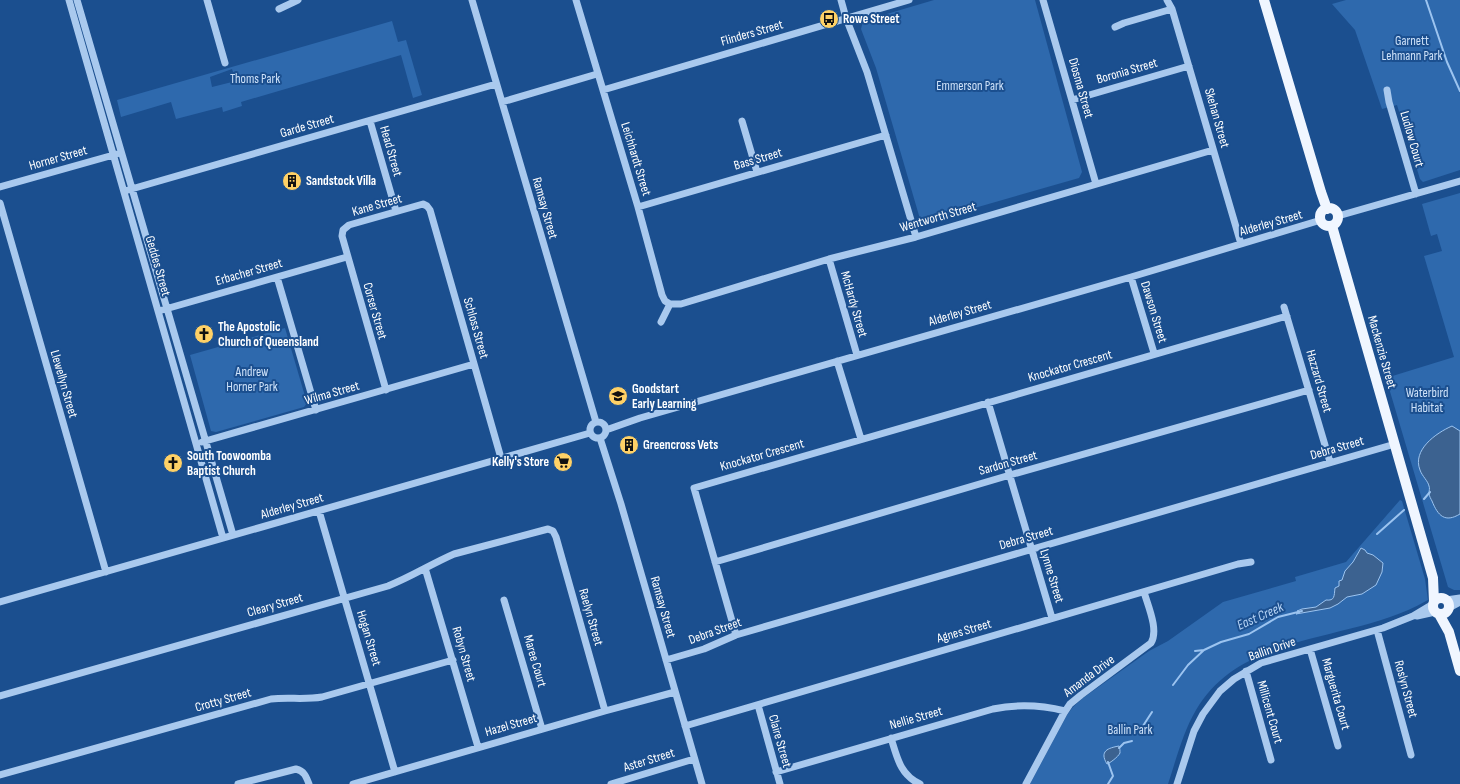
<svg xmlns="http://www.w3.org/2000/svg" width="1460" height="784" font-family="'Sofia Sans Condensed',sans-serif">
  <style>
    .green { fill: #2e69ad; fill-rule: evenodd }
    .water { fill: #3c6290; stroke: #9cc4f0 }
    .lines { fill: none; stroke-linecap: round; stroke-linejoin: round }
    .stream { stroke: #9cc4f0; stroke-width: 2 }
    .minor { stroke: #a9c9ee; stroke-width: 7 }
    .major { stroke: #f0f6ff; stroke-width: 10 }
    .labels { text-anchor: middle; dominant-baseline: central; stroke-width: 4; stroke-linejoin: round; paint-order: stroke }
    .poi-label { font-size: 13px; font-weight: bold; fill: #fff; stroke: #1b4f8f; text-anchor: start }
    .street-label { font-size: 13px; fill: #fff; stroke: #1b4f8f }
    .park-label { font-size: 13px; fill: #cfe3fa; stroke: #1b4f8f }
    .water-label { font-size: 14px; font-style: italic; fill: #b5d3f5; stroke: #1b4f8f }
  </style>
  <rect width="100%" height="100%" fill="#1b4f8f"/>
  <path class="green" d="M934,0H1035L1082,172L1079,178L926,222L920,219L876,68L861,29L863,21Z
    M1346,0H1460V170L1423,182L1420,179L1397,105L1382,109L1355,30L1332,4Z
    M392,21L398,42L406,40L422,95L413,98L401,55L241,102L242,106L223,112L222,107L176,119L171,102L121,117L117,100ZM232,69L236,81L212,87L210,77Z
    M1460,193V590H1454L1448,587L1386,378L1454,357L1424,256L1442,251L1437,234L1431,236L1422,204Z
    M285,328L307,403L304,407L216,432L211,431L190,355Z
    M1400,500L1402,501L1425,579L1428,600L1426,601C1353,643 1243,630 1196,710C1183,732 1176,760 1168,784H1030L1067,715L1073,707L1083,698L1149,651L1168,641L1223,602L1296,581L1295,577L1346,562Z"/>
  <path class="water" d="M1452,426L1460,431V514C1445,523 1438,516 1432,501C1431,499 1429,496 1429,493C1429,491 1430,488 1429,486C1428,481 1422,476 1420,470C1412,450 1436,433 1452,426Z
    M1361,548L1365,550L1367,553L1373,555L1383,563L1382,572L1376,585L1362,594L1347,597L1338,604L1330,608L1296,614L1300,612L1297,611L1302,609L1316,607L1326,600C1335,601 1334,596 1335,588L1339,586V581L1342,580L1345,571L1353,562Z
    M1119,746C1120,748 1120,751 1120,753C1118,757 1110,763 1107,764C1099,751 1108,748 1119,746Z"/>
  <g class="lines">
    <path class="stream" d="M1426,0L1447,62L1460,91
      M1424,499L1430,492
      M1377,534L1404,510
      M1195,651L1204,650
      M1173,685L1188,665L1204,650L1221,642L1249,634L1278,617L1302,611
      M1141,729L1152,712
      M1119,748L1124,743L1132,741
      M1108,784L1113,776L1108,762"/>
    <path class="minor" d="M69,0L223,538
      M77,0L233,535
      M207,0L225,63
      M472,0L596,422
      M576,0L638,207L662,295L665,301L670,304L661,322
      M841,0L846,18L867,72L916,237
      M1043,0L1096,184
      M1167,0L1172,9L1241,244
      M279,9L298,0
      M1115,27L1124,23L1172,9
      M603,90L909,0
      M1387,90L1389,102L1416,194
      M1072,100L1189,66
      M502,102L597,74
      M370,121L396,211
      M742,121L757,172
      M0,187L117,154
      M128,190L496,84
      M0,203L106,572
      M638,207L886,135
      M1338,216L1460,181
      M829,259L857,355
      M277,277L316,410
      M1131,277L1154,353
      M670,304H681L829,259L916,237L1213,150
      M1284,307L1330,462
      M162,310L347,257
      M837,361L861,439
      M386,390L342,236L343,230L349,225L423,204L427,206L430,210L501,458
      M988,402L1052,618
      M590 430a8 8 0 1 1 16 0a8 8 0 1 1-16 0Z
      M606,430L640,418L1131,277L1321,220
      M600,438L621,504L702,784
      M202,442L474,364
      M319,511L395,772
      M715,562L1010,475L1309,390
      M425,568L478,747
      M504,600L542,729
      M1446,600L1460,598
      M0,602L590,433
      M1449,608L1460,602
      M1417,616L1435,612
      M1377,630L1411,755
      M736,635L694,488L1287,316
      M1310,649L1338,746
      M666,660L704,649L736,635L1395,444
      M1246,671L1271,760
      M0,696L388,586C411,577 431,564 454,554L548,529L553,531L556,537L605,711
      M758,705L780,784
      M685,726L1238,564L1251,562
      M891,738C897,757 900,775 920,784
      M776,772L993,709C1017,704 1041,705 1065,711
      M0,775L271,699C288,697 305,700 322,697L453,660
      M238,784L296,769C304,771 306,776 309,784
      M353,784L605,711L675,692
      M611,784L694,759
      M1026,784L1064,713L1070,704L1081,695L1151,643C1159,630 1148,606 1144,592
      M1177,784L1194,731L1203,714L1220,691L1234,679L1261,663L1383,628L1413,616L1433,604"/>
    <path class="major" d="M1264,0L1321,192L1327,209
      M1320 217a9 9 0 1 1 18 0a9 9 0 1 1-18 0Z
      M1332,226L1433,578L1434,602
      M1433 606a8 8 0 1 1 16 0a8 8 0 1 1-16 0Z
      M1439,614L1449,632L1460,671"/>
  </g>
  <defs>
    <symbol id="bus-disc" viewBox="-11 -11 22 22"><circle r="9.5" fill="#ffd166" stroke="#1b4f8f"/><path d="M-5-6H5V4H4V6H2V4H-2V6H-4V4H-5ZM-3.5-4V0h7V-4ZM-3.5 1.2v1.5H-2V1.2ZM2 1.2v1.5H3.5V1.2Z" fill="#111"/></symbol>
    <symbol id="building-disc" viewBox="-11 -11 22 22"><circle r="9.5" fill="#ffd166" stroke="#1b4f8f"/><path d="M-4-6H4V6H1V3H-1V6H-4ZM-2.5-4.3h1.7v1.8h-1.7ZM.8-4.3h1.7v1.8H.8ZM-2.5-1h1.7V.8h-1.7ZM.8-1h1.7V.8H.8Z" fill="#111"/></symbol>
    <symbol id="church-disc" viewBox="-11 -11 22 22"><circle r="9.5" fill="#ffd166" stroke="#1b4f8f"/><path d="M-1.2-6h2.4v3.5h3.3v2.4h-3.3V6h-2.4V-.1h-3.3v-2.4h3.3Z" fill="#111"/></symbol>
    <symbol id="school-disc" viewBox="-11 -11 22 22"><circle r="9.5" fill="#ffd166" stroke="#1b4f8f"/><path d="M0-5L7-2L0 1L-7-2ZM-4 1L0 2.5L4 1V4Q0 6-4 4Z" fill="#111"/></symbol>
    <symbol id="supermarket-disc" viewBox="-11 -11 22 22"><circle r="9.5" fill="#ffd166" stroke="#1b4f8f"/><path d="M-6-5.5h2.5l.6 2H6L4.5 2H-2.5L-4.4-4H-6ZM-1.5 3.2a1.3 1.3 0 1 0 .1 0ZM3 3.2a1.3 1.3 0 1 0 .1 0Z" fill="#111"/></symbol>
  </defs>
  <g fill-rule="evenodd">
    <use href="#bus-disc" x="818" y="8" width="22" height="22"/>
    <use href="#building-disc" x="281" y="170" width="22" height="22"/>
    <use href="#church-disc" x="193" y="323" width="22" height="22"/>
    <use href="#school-disc" x="607" y="385" width="22" height="22"/>
    <use href="#building-disc" x="618" y="434" width="22" height="22"/>
    <use href="#supermarket-disc" x="552" y="451" width="22" height="22"/>
    <use href="#church-disc" x="162" y="452" width="22" height="22"/>
  </g>
  <g class="labels">
    <g class="poi-label">
      <text x="843" y="19">Rowe Street</text>
      <text x="306" y="181">Sandstock Villa</text>
      <text x="218" y="327">The Apostolic<tspan x="218" dy="15">Church of Queensland</tspan></text>
      <text x="632" y="389">Goodstart<tspan x="632" dy="15">Early Learning</tspan></text>
      <text x="643" y="445">Greencross Vets</text>
      <text x="187" y="456">South Toowoomba<tspan x="187" dy="15">Baptist Church</tspan></text>
      <text x="549" y="462" text-anchor="end">Kelly's Store</text>
    </g>
    <g class="street-label">
      <text transform="translate(752 33) rotate(-16)">Flinders Street</text>
      <text transform="translate(1127 71) rotate(-16)">Boronia Street</text>
      <text transform="translate(1081 88) rotate(74)">Diosma Street</text>
      <text transform="translate(1217 118) rotate(74)">Skehan Street</text>
      <text transform="translate(307 126) rotate(-16)">Garde Street</text>
      <text transform="translate(1412 139) rotate(74)">Ludlow Court</text>
      <text transform="translate(391 151) rotate(74)">Head Street</text>
      <text transform="translate(58 158) rotate(-16)">Horner Street</text>
      <text transform="translate(636 159) rotate(73)">Leichhardt Street</text>
      <text transform="translate(758 159) rotate(-16)">Bass Street</text>
      <text transform="translate(377 205) rotate(-16)">Kane Street</text>
      <text transform="translate(545 208) rotate(74)">Ramsay Street</text>
      <text transform="translate(938 217) rotate(-16)">Wentworth Street</text>
      <text transform="translate(1271 223) rotate(-16)">Alderley Street</text>
      <text transform="translate(158 266) rotate(74)">Geddes Street</text>
      <text transform="translate(249 272) rotate(-16)">Erbacher Street</text>
      <text transform="translate(854 304) rotate(74)">McHardy Street</text>
      <text transform="translate(375 311) rotate(74)">Corser Street</text>
      <text transform="translate(1154 312) rotate(73)">Dawson Street</text>
      <text transform="translate(960 313) rotate(-16)">Alderley Street</text>
      <text transform="translate(476 328) rotate(74)">Schloss Street</text>
      <text transform="translate(1382 352) rotate(74)">Mackenzie Street</text>
      <text transform="translate(1070 366) rotate(-16)">Knockator Crescent</text>
      <text transform="translate(1319 381) rotate(74)">Hazzard Street</text>
      <text transform="translate(64 384) rotate(74)">Llewellyn Street</text>
      <text transform="translate(332 393) rotate(-16)">Wilma Street</text>
      <text transform="translate(1337 448) rotate(-16)">Debra Street</text>
      <text transform="translate(762 455) rotate(-16)">Knockator Crescent</text>
      <text transform="translate(1008 463) rotate(-16)">Sardon Street</text>
      <text transform="translate(292 506) rotate(-16)">Alderley Street</text>
      <text transform="translate(1026 538) rotate(-16)">Debra Street</text>
      <text transform="translate(1052 576) rotate(73)">Lynne Street</text>
      <text transform="translate(275 605) rotate(-16)">Cleary Street</text>
      <text transform="translate(663 607) rotate(74)">Ramsay Street</text>
      <text transform="translate(591 617) rotate(74)">Raelyn Street</text>
      <text transform="translate(715 631) rotate(-20)">Debra Street</text>
      <text transform="translate(964 631) rotate(-16)">Agnes Street</text>
      <text transform="translate(369 638) rotate(73)">Hogan Street</text>
      <text transform="translate(1272 649) rotate(-19)">Ballin Drive</text>
      <text transform="translate(464 654) rotate(74)">Robyn Street</text>
      <text transform="translate(535 661) rotate(74)">Maree Court</text>
      <text transform="translate(1089 676) rotate(-37)">Amanda Drive</text>
      <text transform="translate(1406 689) rotate(75)">Roslyn Street</text>
      <text transform="translate(1336 694) rotate(74)">Marguerita Court</text>
      <text transform="translate(223 700) rotate(-16)">Crotty Street</text>
      <text transform="translate(1270 712) rotate(74)">Millicent Court</text>
      <text transform="translate(916 718) rotate(-16)">Nellie Street</text>
      <text transform="translate(511 725) rotate(-16)">Hazel Street</text>
      <text transform="translate(780 741) rotate(74)">Claire Street</text>
      <text transform="translate(649 760) rotate(-17)">Aster Street</text>
    </g>
    <g class="park-label">
      <text x="1412" y="41">Garnett<tspan x="1412" dy="15">Lehmann Park</tspan></text>
      <text x="255" y="79">Thoms Park</text>
      <text x="970" y="86">Emmerson Park</text>
      <text x="252" y="372">Andrew<tspan x="252" dy="15">Horner Park</tspan></text>
      <text x="1427" y="393">Waterbird<tspan x="1427" dy="15">Habitat</tspan></text>
      <text x="1130" y="730">Ballin Park</text>
    </g>
    <g class="water-label">
      <text transform="translate(1260 616) rotate(-24)">East Creek</text>
    </g>
  </g>
</svg>
